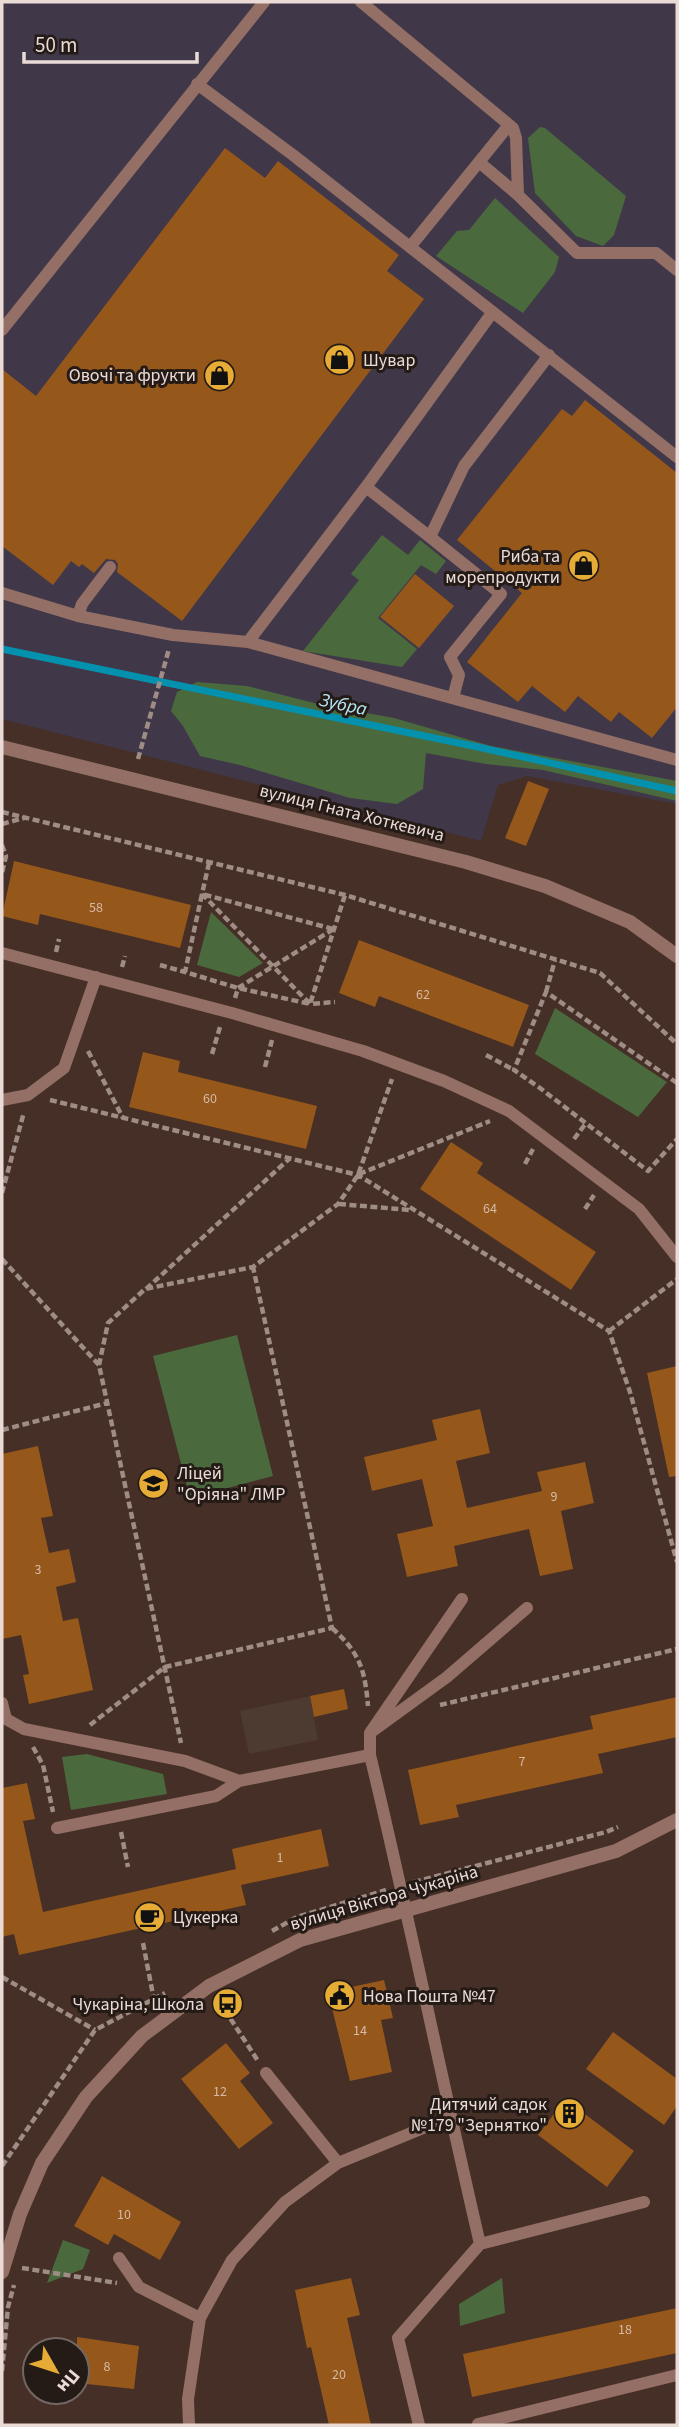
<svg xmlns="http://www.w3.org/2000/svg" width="679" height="2427" font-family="'Source Sans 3',sans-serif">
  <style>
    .commercial { fill: #403849 }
    .industrial { fill: #4d3b32 }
    .green { fill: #4a6a3e }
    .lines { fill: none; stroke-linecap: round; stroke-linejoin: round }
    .stream { stroke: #0491ae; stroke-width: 7 }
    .building { fill: #96571b }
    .path { stroke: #9e8c85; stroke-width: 4.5; stroke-dasharray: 7 3.5; stroke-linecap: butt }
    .service { stroke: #936f65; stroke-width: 12 }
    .minor { stroke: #936f65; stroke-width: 14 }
    .tertiary { stroke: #936f65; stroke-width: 14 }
    .labels { text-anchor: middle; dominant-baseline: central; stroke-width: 6; stroke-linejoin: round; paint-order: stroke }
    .number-label { font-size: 14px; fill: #d5baa7 }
    .poi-label { font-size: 18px; fill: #eadbd6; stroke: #241a16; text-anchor: start }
    .street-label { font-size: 18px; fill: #eadbd6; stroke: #241a16 }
    .water-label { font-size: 19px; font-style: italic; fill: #b5e7f7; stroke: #241a16 }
  </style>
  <rect width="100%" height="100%" fill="#452f26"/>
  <path class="commercial" d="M2,2H677V804L527,776L498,785L481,841L2,719Z"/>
  <path class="industrial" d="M310,1696L318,1740L249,1754L240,1711Z"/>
  <path class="green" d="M540,127L545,128L626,196L614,235L603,246L576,236L535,193L528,138Z
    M495,198L559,257L555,272L523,313L436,256L457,231L469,230Z
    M382,535L408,555L420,540L446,561L436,574L421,565L378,618L417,649L402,667L303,651L359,580L351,574Z
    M197,682L247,686L318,704L394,718L491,746L677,781V801L543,770L486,764L426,753L423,789L397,804L350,798L240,765L200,756L183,726L171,711L177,692Z
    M211,912L263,963L239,977L197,965Z
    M555,1008L667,1082L638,1117L535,1054Z
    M237,1335L273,1476L190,1498L153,1356Z
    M87,1754L163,1774L167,1794L71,1810L62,1757Z
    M63,2240L90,2250L83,2269L47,2283Z
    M502,2278L505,2313L460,2326L459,2304Z"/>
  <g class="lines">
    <path class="stream" d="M2,649L478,747L677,791"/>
  </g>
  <path class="building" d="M225,148L265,178L278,161L399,255L387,271L424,299L182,621L117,572L118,564L115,560L106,559L94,573L82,564L79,567L71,561L53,585L2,546V369L36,396Z
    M585,400L677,473V707L652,738L619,712L611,722L578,696L565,712L532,686L518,702L467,662L522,593L457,540L562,409L572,416Z
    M415,574L454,606L419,648L380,617Z
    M528,781L549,789L526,846L505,838Z
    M14,861L191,905L180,948L40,914L38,925L2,916Z
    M359,940L529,1005L513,1047L379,996L375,1007L339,993Z
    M143,1052L180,1061L178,1072L317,1106L306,1149L129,1107Z
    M451,1142L483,1163L477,1173L596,1252L571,1290L420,1189Z
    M677,1366V1476L669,1477L647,1373Z
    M480,1409L490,1453L456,1461L467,1508L542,1491L537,1472L585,1462L594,1503L561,1511L573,1569L540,1576L529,1529L454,1546L458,1566L407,1577L397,1534L433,1526L422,1479L372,1491L364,1457L437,1440L432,1420Z
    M38,1446L53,1516L41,1518L49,1553L69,1549L76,1582L56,1587L63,1621L78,1618L93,1690L29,1704L23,1675L29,1674L21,1635L2,1639V1454Z
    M344,1689L348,1709L314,1717L310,1696Z
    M677,1697V1737L598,1754L603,1773L456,1805L459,1817L420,1825L408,1770L593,1729L590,1716Z
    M27,1783L35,1819L23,1821L43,1912L236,1869L232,1849L321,1829L329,1866L241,1885L246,1905L19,1955L14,1934L2,1937V1788Z
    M384,1980L393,2018L381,2020L392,2072L350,2081L328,1992Z
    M613,2032L677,2079V2106L664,2125L586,2069Z
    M226,2043L250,2073L240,2081L273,2123L239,2149L181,2079Z
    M565,2099L634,2151L607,2187L538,2135Z
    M102,2176L181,2222L160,2260L114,2234L108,2245L74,2226Z
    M351,2278L360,2315L347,2318L371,2425H329L311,2347L307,2348L295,2290Z
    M677,2308V2353L472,2397L463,2354Z
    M77,2337L139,2346L134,2389L77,2383Z"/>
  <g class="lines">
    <path class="path" d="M138,759L169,649
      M2,812L345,895L600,973L677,1044
      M2,824L24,818
      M2,845L6,856L2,873
      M209,863L202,894L310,1004L335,1002
      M333,929L202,894L185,972L238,988L310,1004L345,895
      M56,952L59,939
      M160,965L185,972
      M122,967L125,956
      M546,992L555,960
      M235,998L238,988L332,930
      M88,1051L123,1118
      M212,1054L220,1027
      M486,1055L514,1070
      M265,1067L272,1040
      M677,1083L546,992L514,1070L540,1088L648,1171L677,1139
      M50,1100L358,1175L609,1331L630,1392L677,1562
      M574,1139L586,1123
      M525,1164L533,1149
      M359,1174L490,1121
      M2,1193L24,1112
      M339,1204L410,1210
      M585,1209L594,1195
      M2,1259L99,1365L181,1743
      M146,1289L289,1159
      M609,1331L677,1279
      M99,1365L108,1323L145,1289L253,1267L338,1204L358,1175L392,1079
      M2,1430L107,1403
      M332,1628C360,1653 365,1670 368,1706
      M440,1705L677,1649
      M90,1725L165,1667L332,1628L253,1267
      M33,1747L43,1765L53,1812
      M121,1832L128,1867
      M414,1882L606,1832L618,1827
      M272,1931L297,1917L386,1890
      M143,1943L154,2000
      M2,1977L95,2030
      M219,2001L258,2061
      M2,2166L95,2030L165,1993
      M22,2268L117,2283
      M2,2371L8,2307L14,2285"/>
    <path class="service" d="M361,2L513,128L516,138L518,195L577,253H656L677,270
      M197,84L293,155L677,457
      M479,162L518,195
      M410,247L509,125
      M2,330L264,2
      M366,487L430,537L464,466L549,355
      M430,537L501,594L450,657L459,675L453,698
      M2,593L78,616L173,635L248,642L677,760
      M78,616L82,604L110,567
      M248,642L366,487L492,313
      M2,953L232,1013L363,1051L444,1081L509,1111L639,1209L677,1257
      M2,1100L28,1095L64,1068L96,977
      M2,1703L6,1719L24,1729L185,1761L239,1781
      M370,1733L447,1677L527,1608
      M370,1755V1733L462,1599
      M57,1828L216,1796L239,1781L370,1755C409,1917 442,2081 480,2244L398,2338L419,2425
      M266,2073L338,2163
      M480,2244L644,2202
      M119,2258L139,2287L200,2318
      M478,2424L677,2375
      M189,2425L188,2399L200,2318L232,2260L285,2202L338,2163L450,2117"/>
    <path class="minor" d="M2,2272L20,2214L42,2163L86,2097L142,2036L209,1986L300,1940L616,1851L677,1820"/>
    <path class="tertiary" d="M2,747L466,862L545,886L630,922L677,956"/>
  </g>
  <defs>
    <symbol id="shop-disc" viewBox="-11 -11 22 22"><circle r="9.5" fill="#e6ac36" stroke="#241a16"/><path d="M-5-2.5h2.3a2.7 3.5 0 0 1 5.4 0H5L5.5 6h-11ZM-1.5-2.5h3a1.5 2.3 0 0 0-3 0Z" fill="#111"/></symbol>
    <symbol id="school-disc" viewBox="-11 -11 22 22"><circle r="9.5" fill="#e6ac36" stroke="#241a16"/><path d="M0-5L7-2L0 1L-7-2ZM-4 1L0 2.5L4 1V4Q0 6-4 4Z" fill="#111"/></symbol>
    <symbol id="cafe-disc" viewBox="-11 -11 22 22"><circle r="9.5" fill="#e6ac36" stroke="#241a16"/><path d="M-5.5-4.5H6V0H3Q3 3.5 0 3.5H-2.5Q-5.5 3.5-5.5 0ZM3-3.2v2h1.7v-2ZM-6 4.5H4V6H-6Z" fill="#111"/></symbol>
    <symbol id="civic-disc" viewBox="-11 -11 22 22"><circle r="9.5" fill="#e6ac36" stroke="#241a16"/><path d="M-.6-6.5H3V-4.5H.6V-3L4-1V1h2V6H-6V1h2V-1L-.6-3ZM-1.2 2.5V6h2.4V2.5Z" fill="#111"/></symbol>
    <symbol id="bus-disc" viewBox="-11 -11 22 22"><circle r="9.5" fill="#e6ac36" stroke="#241a16"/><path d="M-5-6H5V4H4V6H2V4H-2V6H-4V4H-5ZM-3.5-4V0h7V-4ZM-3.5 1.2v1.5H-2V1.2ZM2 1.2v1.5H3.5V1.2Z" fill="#111"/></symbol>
    <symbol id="building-disc" viewBox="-11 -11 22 22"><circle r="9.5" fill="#e6ac36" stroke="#241a16"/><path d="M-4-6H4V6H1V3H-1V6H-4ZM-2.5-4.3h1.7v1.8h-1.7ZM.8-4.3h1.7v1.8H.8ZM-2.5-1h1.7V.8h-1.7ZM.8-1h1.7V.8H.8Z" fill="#111"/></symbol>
  </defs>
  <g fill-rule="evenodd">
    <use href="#shop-disc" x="322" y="342" width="35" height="35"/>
    <use href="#shop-disc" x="202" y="358" width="35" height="35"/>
    <use href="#shop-disc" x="566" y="548" width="35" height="35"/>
    <use href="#school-disc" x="136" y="1466" width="35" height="35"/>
    <use href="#cafe-disc" x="132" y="1900" width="35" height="35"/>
    <use href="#civic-disc" x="322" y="1978" width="35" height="35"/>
    <use href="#bus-disc" x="210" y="1986" width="35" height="35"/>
    <use href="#building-disc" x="552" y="2096" width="35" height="35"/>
  </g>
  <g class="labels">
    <g class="number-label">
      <text x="96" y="908">58</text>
      <text x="423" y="995">62</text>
      <text x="210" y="1099">60</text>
      <text x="490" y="1209">64</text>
      <text x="554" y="1497">9</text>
      <text x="38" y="1570">3</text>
      <text x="522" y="1762">7</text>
      <text x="280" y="1858">1</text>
      <text x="360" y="2031">14</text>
      <text x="220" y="2092">12</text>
      <text x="124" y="2215">10</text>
      <text x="625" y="2330">18</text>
      <text x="107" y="2367">8</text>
      <text x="339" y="2375">20</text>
    </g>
    <g class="poi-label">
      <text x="363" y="360">Шувар</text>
      <text x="196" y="375" text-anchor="end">Овочі та фрукти</text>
      <text x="560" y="556" text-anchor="end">Риба та<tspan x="560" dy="21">морепродукти</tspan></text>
      <text x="177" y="1473">Ліцей<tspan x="177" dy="21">"Оріяна" ЛМР</tspan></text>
      <text x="173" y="1917">Цукерка</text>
      <text x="363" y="1996">Нова Пошта №47</text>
      <text x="204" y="2004" text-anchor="end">Чукаріна, Школа</text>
      <text x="547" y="2104" text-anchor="end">Дитячий садок<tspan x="547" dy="21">№179 "Зернятко"</tspan></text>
    </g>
    <g class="street-label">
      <text transform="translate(352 813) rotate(14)">вулиця Гната Хоткевича</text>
      <text transform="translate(384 1898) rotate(-16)">вулиця Віктора Чукаріна</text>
    </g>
    <g class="water-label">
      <text transform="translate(343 705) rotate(12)">Зубра</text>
    </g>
  </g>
  <rect width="679" height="2427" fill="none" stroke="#eadbd6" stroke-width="7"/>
  <g transform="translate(56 2371) rotate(129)"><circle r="33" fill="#241a16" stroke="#736763" stroke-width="2"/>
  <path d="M0-5L12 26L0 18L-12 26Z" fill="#e6ac36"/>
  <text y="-10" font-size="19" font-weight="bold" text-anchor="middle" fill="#eadbd6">Пн</text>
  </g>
  <path d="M24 52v10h173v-10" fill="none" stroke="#eadbd6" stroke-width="3.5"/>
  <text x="35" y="52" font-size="21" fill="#eadbd6" stroke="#241a16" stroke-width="5" paint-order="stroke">50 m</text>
</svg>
